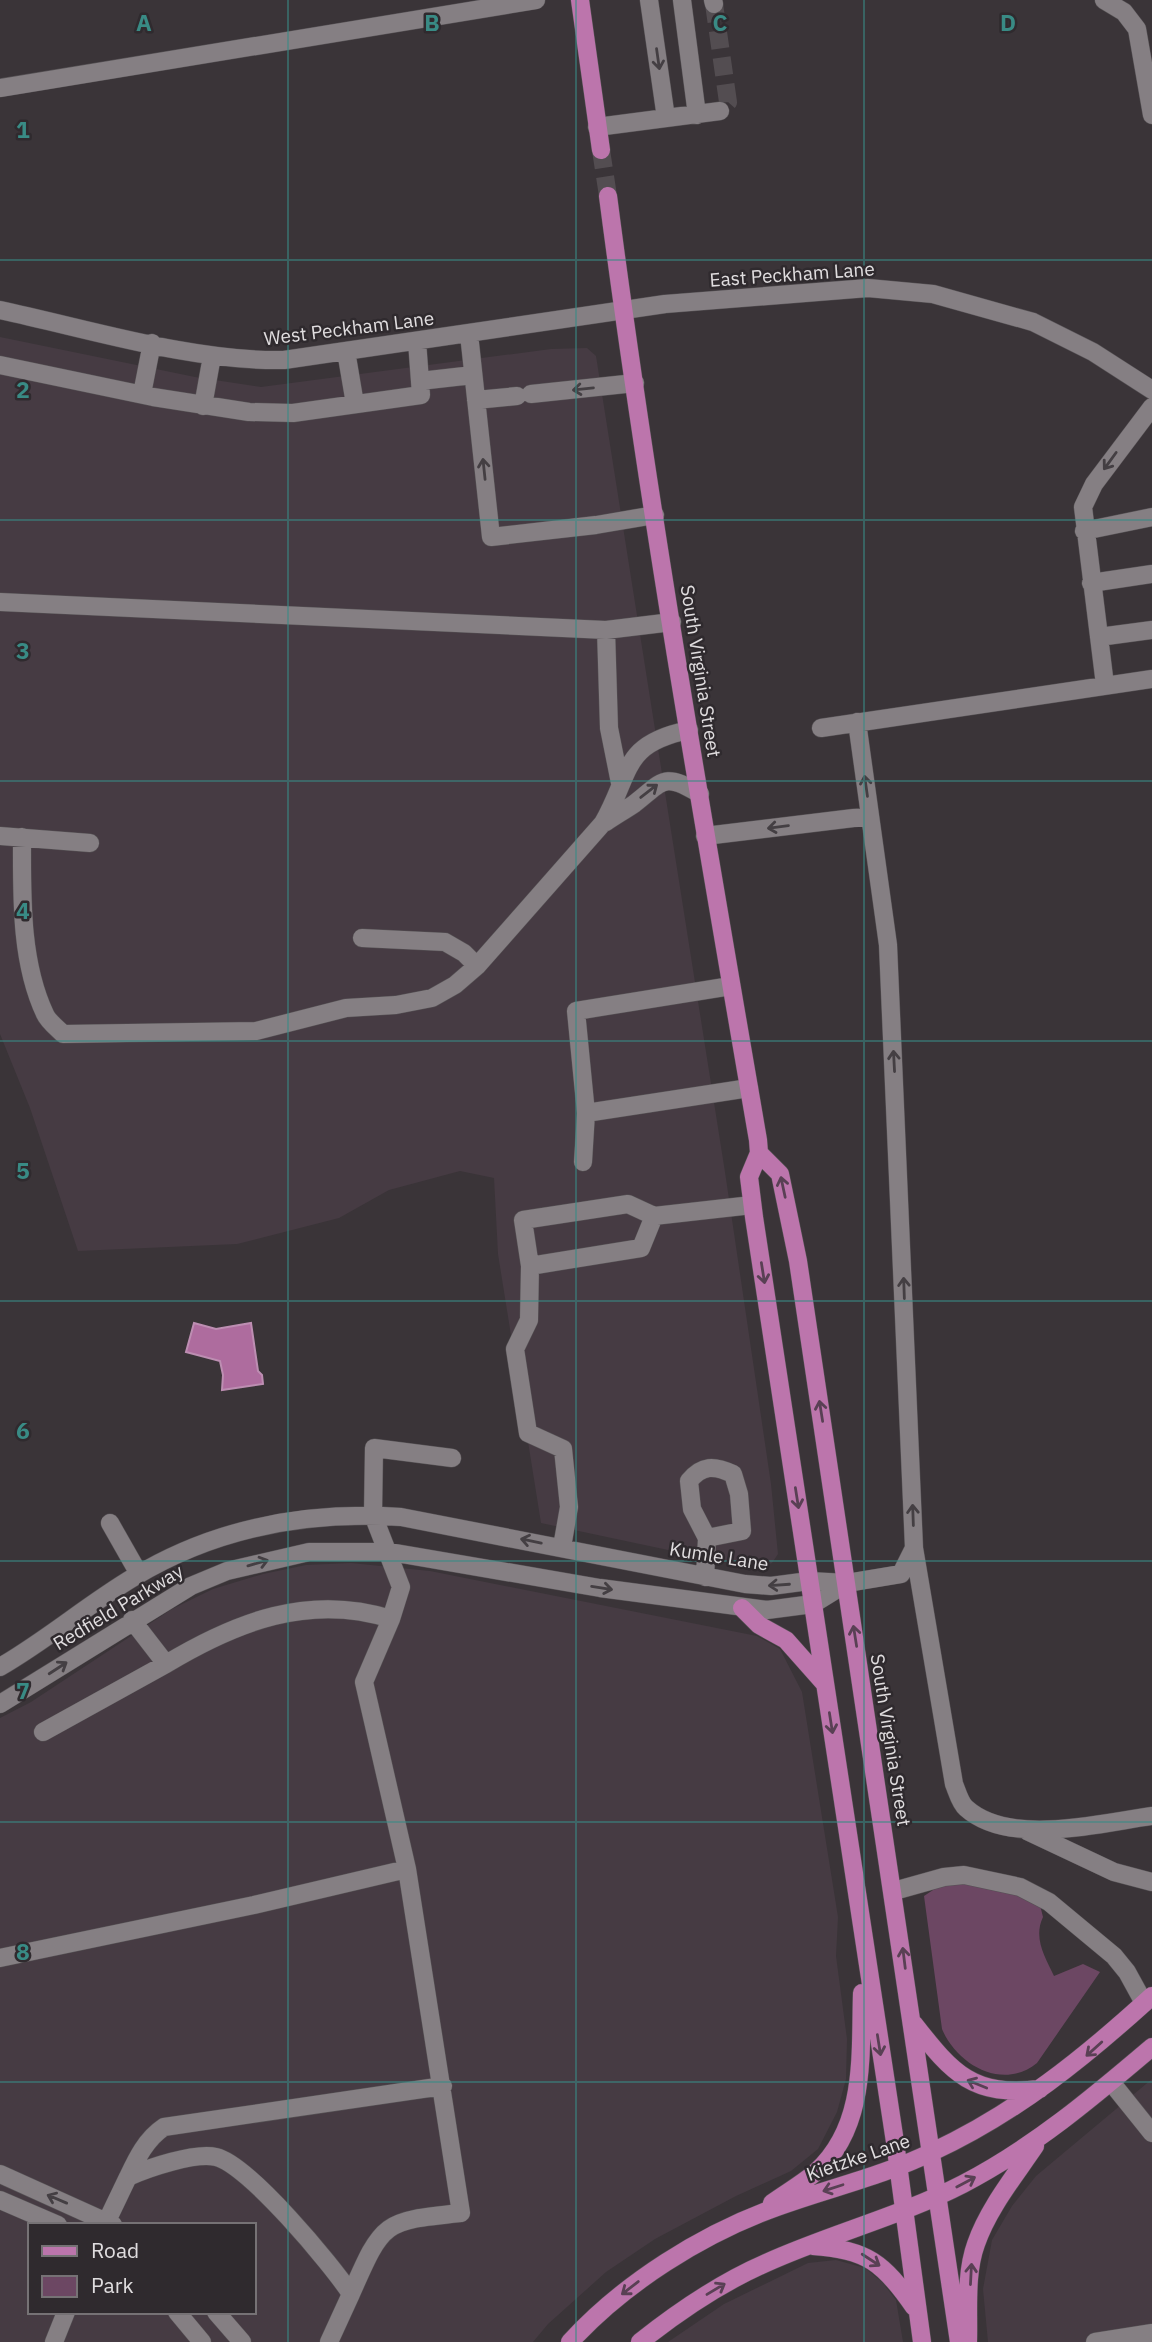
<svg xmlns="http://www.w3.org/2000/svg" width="1152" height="2342" font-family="'IBM Plex Sans',sans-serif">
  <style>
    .built { fill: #463b43; fill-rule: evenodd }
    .green { fill: #6c4763 }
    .water { fill: #ae6c9e; stroke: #bd8eb2; stroke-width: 2 }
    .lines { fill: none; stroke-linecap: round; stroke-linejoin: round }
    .minor-tunnel { stroke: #534d51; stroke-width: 18; stroke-dasharray: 18 9; stroke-linecap: butt }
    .major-tunnel { stroke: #534d51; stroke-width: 18; stroke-dasharray: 18 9; stroke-linecap: butt }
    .minor-casing { stroke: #565255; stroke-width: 19 }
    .major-casing { stroke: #565255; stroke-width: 19 }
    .minor { stroke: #857f83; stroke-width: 18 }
    .major { stroke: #bc75ac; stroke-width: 18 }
    .oneway { stroke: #443f43 }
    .oneway2 { stroke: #594054 }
    .grid { fill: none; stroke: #398b85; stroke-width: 2; stroke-opacity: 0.55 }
    .labels { text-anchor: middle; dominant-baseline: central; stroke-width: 5; stroke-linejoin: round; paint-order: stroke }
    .street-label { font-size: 19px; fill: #e0dddf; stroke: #2f2a2e }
    .grid-label { font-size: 23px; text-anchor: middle; font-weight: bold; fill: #398b85; stroke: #2f2a2e; stroke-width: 5; stroke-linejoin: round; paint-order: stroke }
  </style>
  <rect width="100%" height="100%" fill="#3a3438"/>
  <path class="built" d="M0,337L195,377L261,387L551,349L587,348L596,356L725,1172L771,1484L778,1554L772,1563L760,1568L734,1564L541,1523L498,1254L494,1178L460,1171L389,1190L339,1218L237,1244L78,1251L30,1108L0,1034Z
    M351,1563L430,1571L757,1636L780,1649L802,1692L838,1917L836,1956L847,2039L846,2079L837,2112L818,2149L791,2171L736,2196L655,2239L606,2272L548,2324L533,2342H0V1718L31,1702L172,1609L213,1589L263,1574L306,1565ZM30,2225H254V2312H30Z
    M1152,2079V2342H988L983,2289L992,2240L1012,2206L1036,2176Z
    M836,2260L865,2268L882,2282L896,2300L903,2342H668L724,2304L808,2263Z"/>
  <path class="green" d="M961,1881L1016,1895L1040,1905L1043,1917C1033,1938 1045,1957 1054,1976L1083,1964L1100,1972L1037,2063C1003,2091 957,2065 942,2029L924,1896L942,1884Z"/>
  <path class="water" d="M194,1323L216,1329L251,1323L258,1371L262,1375L263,1384L222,1390L223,1375L220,1361L186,1352Z"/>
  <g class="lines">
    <path class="minor-tunnel" d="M714,4L728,102L720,111"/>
    <path class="major-tunnel" d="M601,150L608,196"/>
    <defs>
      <path id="minor" d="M649,0L666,118
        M682,0L697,115
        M713,0L714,4
        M1104,0L1124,12L1137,29L1152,115
        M0,88L536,0
        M597,127L720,111
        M0,310C89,329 194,362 284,360L665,304L868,288L933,294L1033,322L1093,352L1152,390
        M469,334L491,537L596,525L655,515
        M346,351L355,404
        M0,365L153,397L249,412L293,413L421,395L417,341
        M420,381L473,375
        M142,394L152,343
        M531,394L635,383
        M476,400L517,396
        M203,406L212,356
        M1084,531L1152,517
        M1091,583L1152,574
        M0,602L606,630L672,622
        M606,630L609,728L620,783
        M1099,637L1152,630
        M1105,685L1083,507L1094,484L1152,407
        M821,728L1152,679
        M606,822C615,816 625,810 634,804C663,782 662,771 700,794
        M0,836L90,843
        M705,836L870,816
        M22,837C22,895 20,961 45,1014C48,1021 57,1028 63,1034L256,1031L346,1008L396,1005L432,998L455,985L477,966L603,823C632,772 621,744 689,730
        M362,938L445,942L464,953L477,966
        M586,1113L749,1088
        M583,1162L586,1113L576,1011L731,986
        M654,1216L641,1248L530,1266L523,1220L628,1204L654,1216L752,1205
        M530,1266L529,1320L515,1349L528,1433L563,1449L569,1507L562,1547
        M110,1523L139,1574
        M914,1548L954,1784C957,1791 960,1803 966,1808C1009,1847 1100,1823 1152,1816
        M705,1577L707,1538L742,1531L739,1494L733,1474C714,1465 702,1465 689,1481L692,1509L707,1538
        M391,1619L401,1587L373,1515L374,1448L452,1458
        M132,1620L166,1664C236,1622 309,1593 391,1619L364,1682L407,1869
        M0,1667C47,1640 87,1605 134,1577C215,1528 307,1511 401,1517L745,1584L771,1586L809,1581L847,1583L901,1574L914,1548L888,945L857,722
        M0,1704L191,1586L227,1571L309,1552H390L600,1588L767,1610L813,1604L847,1583
        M43,1732L166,1664
        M1027,1831L1114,1872L1152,1882
        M894,1891L944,1877L964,1875L1020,1887L1049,1902L1114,1956L1127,1972L1144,2003
        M0,1958L254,1905L407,1869L461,2213C383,2221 383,2221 351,2294
        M1111,2082L1152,2133
        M0,2174L113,2225
        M128,2177C137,2158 146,2139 164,2127L443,2086
        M0,2200L58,2225
        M105,2225L128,2177C148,2168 195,2152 216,2157C248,2164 332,2265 351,2294L329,2342
        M177,2312L202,2342
        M216,2312L242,2342
        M54,2342L66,2312
        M1095,2342L1152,2333"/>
      <path id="major" d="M580,0L601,150
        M608,196C649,512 704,826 758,1140L759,1153L749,1177L754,1217L895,2142L922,2342
        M759,1153L780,1174L798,1261L959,2342
        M742,1608L759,1625L786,1640L825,1684
        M914,2024C953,2074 973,2097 1040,2089
        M772,2203C786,2193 803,2183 816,2172C867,2126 860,2054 862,1993
        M813,2246C866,2249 884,2263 914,2307
        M570,2342C624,2283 702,2234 777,2207C829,2188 883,2176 932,2152C1016,2113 1084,2058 1152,1996
        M640,2342C679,2311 720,2283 766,2263C830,2234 901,2216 963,2184C1034,2147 1092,2098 1152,2047
        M968,2342C969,2311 965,2274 976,2244C988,2209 1014,2177 1035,2146"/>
    </defs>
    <use href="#minor" class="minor-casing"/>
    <use href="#major" class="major-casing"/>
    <use href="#minor" class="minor"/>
    <use href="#major" class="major"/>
  </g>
  <defs><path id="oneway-shaft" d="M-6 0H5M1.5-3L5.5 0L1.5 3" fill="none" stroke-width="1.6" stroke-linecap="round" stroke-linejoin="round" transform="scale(1.75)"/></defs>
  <g class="oneway">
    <use href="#oneway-shaft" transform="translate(658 59) rotate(82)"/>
    <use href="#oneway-shaft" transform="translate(583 389) rotate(174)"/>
    <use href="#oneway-shaft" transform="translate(1110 461) rotate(126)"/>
    <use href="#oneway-shaft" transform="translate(484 469) rotate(-96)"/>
    <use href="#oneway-shaft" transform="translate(866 786) rotate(-98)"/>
    <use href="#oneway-shaft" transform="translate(649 791) rotate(-38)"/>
    <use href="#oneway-shaft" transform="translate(778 827) rotate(173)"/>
    <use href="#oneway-shaft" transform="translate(894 1061) rotate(-93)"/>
    <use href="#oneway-shaft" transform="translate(904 1288) rotate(-92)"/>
    <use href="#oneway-shaft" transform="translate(913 1515) rotate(-92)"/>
    <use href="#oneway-shaft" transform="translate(531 1541) rotate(-168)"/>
    <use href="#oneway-shaft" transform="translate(258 1563) rotate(-16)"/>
    <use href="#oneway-shaft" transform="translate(779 1585) rotate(176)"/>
    <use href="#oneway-shaft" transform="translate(602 1588) rotate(9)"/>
    <use href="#oneway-shaft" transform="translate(58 1668) rotate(-33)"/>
    <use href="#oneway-shaft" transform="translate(57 2199) rotate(-157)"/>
  </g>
  <g class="oneway2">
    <use href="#oneway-shaft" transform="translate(783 1187) rotate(-102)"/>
    <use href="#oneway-shaft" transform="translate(763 1273) rotate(81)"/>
    <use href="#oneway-shaft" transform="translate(821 1411) rotate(-99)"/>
    <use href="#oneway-shaft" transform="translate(797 1498) rotate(81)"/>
    <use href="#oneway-shaft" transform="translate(855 1636) rotate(-99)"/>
    <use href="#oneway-shaft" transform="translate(831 1723) rotate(81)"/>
    <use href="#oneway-shaft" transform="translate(904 1958) rotate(-97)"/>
    <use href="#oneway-shaft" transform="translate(879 2045) rotate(81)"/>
    <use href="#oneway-shaft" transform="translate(1094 2049) rotate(138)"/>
    <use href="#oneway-shaft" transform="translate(977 2084) rotate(-158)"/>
    <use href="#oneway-shaft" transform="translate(966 2182) rotate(-28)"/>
    <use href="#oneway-shaft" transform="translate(833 2188) rotate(162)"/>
    <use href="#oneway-shaft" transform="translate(871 2260) rotate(33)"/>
    <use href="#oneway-shaft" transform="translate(971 2274) rotate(-87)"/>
    <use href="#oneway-shaft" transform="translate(630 2288) rotate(142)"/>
    <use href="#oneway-shaft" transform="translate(716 2289) rotate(-31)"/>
  </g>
  <path class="grid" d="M288,0V2342M576,0V2342M864,0V2342M0,260H1152M0,520H1152M0,781H1152M0,1041H1152M0,1301H1152M0,1561H1152M0,1822H1152M0,2082H1152"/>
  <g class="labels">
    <g class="street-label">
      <text transform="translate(792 274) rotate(-4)">East Peckham Lane</text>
      <text transform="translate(349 328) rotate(-7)">West Peckham Lane</text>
      <text transform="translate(701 671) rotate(81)">South Virginia Street</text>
      <text transform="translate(719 1556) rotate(9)">Kumle Lane</text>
      <text transform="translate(118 1607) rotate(-31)">Redfield Parkway</text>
      <text transform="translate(891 1740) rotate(81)">South Virginia Street</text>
      <text transform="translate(858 2157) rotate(-19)">Kietzke Lane</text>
    </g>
  </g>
  <g class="grid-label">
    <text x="144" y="31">A</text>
    <text x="432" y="31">B</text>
    <text x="720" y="31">C</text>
    <text x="1008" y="31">D</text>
    <text x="23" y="138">1</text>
    <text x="23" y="398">2</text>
    <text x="23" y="659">3</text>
    <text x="23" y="919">4</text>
    <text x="23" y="1179">5</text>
    <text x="23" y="1439">6</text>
    <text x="23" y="1699">7</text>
    <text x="23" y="1960">8</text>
  </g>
  <rect x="28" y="2223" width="228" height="91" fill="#2f2a2e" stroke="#767275" stroke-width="2"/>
  <rect x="42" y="2246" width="35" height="10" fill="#bc75ac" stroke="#767275" stroke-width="2"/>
  <text x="91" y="2258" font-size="21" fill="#e0dddf">Road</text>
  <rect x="42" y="2276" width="35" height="21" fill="#6c4763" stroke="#767275" stroke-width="2"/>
  <text x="91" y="2293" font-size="21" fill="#e0dddf">Park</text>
</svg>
